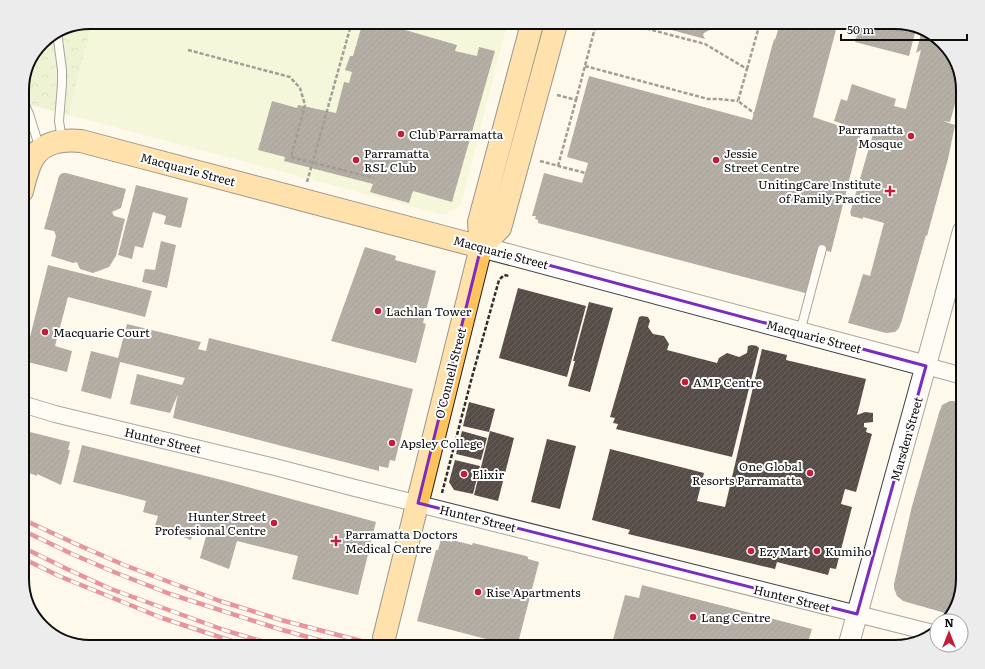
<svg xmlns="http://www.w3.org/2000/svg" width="985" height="669" font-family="Literata,serif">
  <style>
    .park { fill: url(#park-crowns) }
    .pitch { fill: #e9f3c6 }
    .building { fill: url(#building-hatch) }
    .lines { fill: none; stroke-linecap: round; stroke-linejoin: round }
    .service-casing { stroke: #404040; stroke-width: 10 }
    .minor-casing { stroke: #404040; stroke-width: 18 }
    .tertiary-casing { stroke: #404040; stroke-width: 22 }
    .primary-casing { stroke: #1e1e1e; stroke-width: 24 }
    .path { stroke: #2f2f2f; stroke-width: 2.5; stroke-dasharray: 4 2; stroke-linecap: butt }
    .service { stroke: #fff; stroke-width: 8 }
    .minor { stroke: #fff; stroke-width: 16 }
    .tertiary { stroke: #fff; stroke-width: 20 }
    .primary { stroke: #ffc35c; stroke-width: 22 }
    .rail-casing { stroke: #c61b39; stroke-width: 4.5 }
    .rail { stroke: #fff; stroke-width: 3; stroke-dasharray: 9; stroke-linecap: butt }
    .marked { fill: none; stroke: #7b2cbf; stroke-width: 3; stroke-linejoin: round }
    .poi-dot { fill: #c61b39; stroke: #fff; stroke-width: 1.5 }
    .labels { text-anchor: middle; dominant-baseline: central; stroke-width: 4; stroke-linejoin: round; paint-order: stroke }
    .poi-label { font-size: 12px; fill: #0d0d0d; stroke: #fff; text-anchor: start }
    .street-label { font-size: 12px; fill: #0d0d0d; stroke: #fff }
    .rim { fill: none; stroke: #0d0d0d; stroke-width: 2 }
  </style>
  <defs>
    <pattern id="park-crowns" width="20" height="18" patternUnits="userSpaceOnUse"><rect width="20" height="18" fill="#d8ecb3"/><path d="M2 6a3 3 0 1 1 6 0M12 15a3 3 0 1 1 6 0" fill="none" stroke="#b8c999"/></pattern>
    <pattern id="building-hatch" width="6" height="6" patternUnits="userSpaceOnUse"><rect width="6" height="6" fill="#564c48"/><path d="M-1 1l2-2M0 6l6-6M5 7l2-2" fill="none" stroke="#69615e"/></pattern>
  </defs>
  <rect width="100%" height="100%" fill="#fff9ec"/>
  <path class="park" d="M507,24L505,32L476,25Z
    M64,27H91L69,115L31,105L22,112V86L42,42Z"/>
  <path class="pitch" d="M476,25L505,32L461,205L444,215L69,115L91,27Z"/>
  <path class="building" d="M838,22L813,117L861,133L831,252L821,249L809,294L538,223V220L535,219L536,216H532L544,173L582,183L588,163L567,157L589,76L752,120L774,39L775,40L780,23Z
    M861,22H895L916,29L909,56L855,42Z
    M716,23L715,27L704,33L703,35L705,39L649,24Z
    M362,25H388L457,45L455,51L477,56L479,47L495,51L452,202L413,191L409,203L370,192L373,184L284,161L285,157L258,150L272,101L297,108L298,105L336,113L344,82L349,83L352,72L345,70L350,56H353Z
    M922,30L933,34L956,60L961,82L950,122L943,121L955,125L948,159L927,236L926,235L902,320L899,328L895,332L886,333L848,323L863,274L870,276L884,223L863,217V219L851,216V214L850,213L873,134L834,121L841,99L847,101L852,84L896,99L894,106L906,109L921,50L916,53Z
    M63,173H66L126,189L121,208L112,212L114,216L125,219L116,256L109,267L93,273L80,269L77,262L73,263L51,256L56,236L54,231L44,229L59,176L61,174Z
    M136,185L188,198L181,228L164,224L166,216L153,212L143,248L135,246L132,259L118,255Z
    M161,241L176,245L167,288L142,282L145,269L155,270Z
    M365,247L396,256L395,260L436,271L423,323L426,324L416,363L331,341Z
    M48,265L152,291L145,317L68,297L55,346L72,351L67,372L24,361Z
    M518,288L586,306L567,377L499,358Z
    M589,302L613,308L590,392L568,386L575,361H573Z
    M642,316L648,317L650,321L648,327L653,334L664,336L669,344L667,350L717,363L719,358L727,353L739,357L747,353L748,346L752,345L757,346L759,348L732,457L616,429L618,424L613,423L615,418L610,417L639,317Z
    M962,318H963V339L956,337Z
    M127,324L201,342L198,349L206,351L209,338L413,389L395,461L390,460L388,468L379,466V471L173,418L178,394L170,413L130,404L137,374L182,385L185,378L120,362L111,399L81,391L91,351L118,358Z
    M762,349L787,355L786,360L866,379L857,415L865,412L873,413V422L864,423V427L867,428L866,432L872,434L856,492L845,489L841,504L852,507L836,569L830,568L828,575L777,562L775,569L628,534L630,530L592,520L610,449L704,473L697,501L725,507Z
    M950,401H958L963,402V513L961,519L963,520V579L952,615L903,601L897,596L894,588V584L912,506L939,413L942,405Z
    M469,402L495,409L489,432L463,426Z
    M22,430L70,442L68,450H70L61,485L37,474V476L32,474L22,472Z
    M462,431L487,438L481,460L456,454Z
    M490,431L514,438L498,501L474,495Z
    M547,439L576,446L560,509L531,502Z
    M82,445L222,480L376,522L358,595L292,579L298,556L237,541L229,569L200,558L208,529L195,525L191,540L155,526L158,516L143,512L146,501L73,482Z
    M455,460L480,466L473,494L454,490L449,482Z
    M441,539L452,542V540L472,545L473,543L526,556L528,557V559L539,562L517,647L417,621L436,550H438Z
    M642,585L812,629L808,642L821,645L820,647H611L625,595L639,598Z"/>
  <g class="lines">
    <defs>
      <path id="service" d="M57,32L62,70V84L59,121L62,140
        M22,98L29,114L40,149
        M800,332L822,249"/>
      <path id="minor" d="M926,366L963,376
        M22,404L55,414L275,467L355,488L933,633"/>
      <path id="tertiary" d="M481,247L926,366
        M848,647L963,231"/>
      <path id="primary" d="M22,191C24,183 26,175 29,167C37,143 59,139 81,141L481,247
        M481,247L500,228L556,24
        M384,638L481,247L479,222L532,24"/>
    </defs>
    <use href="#service" class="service-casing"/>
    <use href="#minor" class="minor-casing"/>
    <use href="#tertiary" class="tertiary-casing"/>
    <use href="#primary" class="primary-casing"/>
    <path class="path" d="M629,24L705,44L747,69L738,101L754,113
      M188,50L290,77L300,88L305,105L291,157L374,178
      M585,66L708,99H718L738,101
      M747,69L760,23
      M557,95L576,100L558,166
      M576,100L596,24
      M540,161L585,173
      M307,182L351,25
      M442,493L472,377L499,280L504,275L509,276
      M45,628L65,636L112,647"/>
    <use href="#service" class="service"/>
    <use href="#minor" class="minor"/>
    <use href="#tertiary" class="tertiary"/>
    <use href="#primary" class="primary"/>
    <defs>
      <path id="rail" d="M22,519L76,544L124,565L220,601L281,620L384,647
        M22,530L72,554L114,572L170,594L279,629L344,647
        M22,547L67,569L111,589L166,609L224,630L281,647
        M22,558L59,576L162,618L250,647"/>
    </defs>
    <use href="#rail" class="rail-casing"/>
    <use href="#rail" class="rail"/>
  </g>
  <path d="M0 0H985V669H0ZM481,247L926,366L857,614L418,503Z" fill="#fff9ec" fill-opacity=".55" fill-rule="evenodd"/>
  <path class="marked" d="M481,247L926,366L857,614L418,503Z"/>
  <g class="poi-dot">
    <circle cx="401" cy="134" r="4"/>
    <circle cx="911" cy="136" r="4"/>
    <circle cx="356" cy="160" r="4"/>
    <circle cx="716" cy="160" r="4"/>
    <path d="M888 185h4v4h4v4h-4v4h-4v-4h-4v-4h4z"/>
    <circle cx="378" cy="311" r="4"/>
    <circle cx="45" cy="332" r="4"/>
    <circle cx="685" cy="382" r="4"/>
    <circle cx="392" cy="443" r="4"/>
    <circle cx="810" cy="473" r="4"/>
    <circle cx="464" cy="474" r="4"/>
    <circle cx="274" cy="523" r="4"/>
    <path d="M334 535h4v4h4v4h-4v4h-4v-4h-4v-4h4z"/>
    <circle cx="751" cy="551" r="4"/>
    <circle cx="817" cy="551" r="4"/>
    <circle cx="478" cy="592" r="4"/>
    <circle cx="693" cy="617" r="4"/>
  </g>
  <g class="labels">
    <g class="poi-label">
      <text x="903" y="129" text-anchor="end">Parramatta<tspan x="903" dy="14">Mosque</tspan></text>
      <text x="409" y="134">Club Parramatta</text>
      <text x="364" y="153">Parramatta<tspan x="364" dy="14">RSL Club</tspan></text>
      <text x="724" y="153">Jessie<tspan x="724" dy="14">Street Centre</tspan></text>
      <text x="881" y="184" text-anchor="end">UnitingCare Institute<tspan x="881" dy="14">of Family Practice</tspan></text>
      <text x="386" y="311">Lachlan Tower</text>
      <text x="53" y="332">Macquarie Court</text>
      <text x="693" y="382">AMP Centre</text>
      <text x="400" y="443">Apsley College</text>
      <text x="802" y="466" text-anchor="end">One Global<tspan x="802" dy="14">Resorts Parramatta</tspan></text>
      <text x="472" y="474">Elixir</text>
      <text x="266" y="516" text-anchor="end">Hunter Street<tspan x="266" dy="14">Professional Centre</tspan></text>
      <text x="345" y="534">Parramatta Doctors<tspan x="345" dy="14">Medical Centre</tspan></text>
      <text x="759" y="551">EzyMart</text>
      <text x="825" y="551">Kumiho</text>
      <text x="486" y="592">Rise Apartments</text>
      <text x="701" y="617">Lang Centre</text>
    </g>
    <g class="street-label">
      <text transform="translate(188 169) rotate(15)">Macquarie Street</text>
      <text transform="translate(501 252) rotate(15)">Macquarie Street</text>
      <text transform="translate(814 336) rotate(15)">Macquarie Street</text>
      <text transform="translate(450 373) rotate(-76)">O'Connell Street</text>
      <text transform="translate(906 439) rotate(-74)">Marsden Street</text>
      <text transform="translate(163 440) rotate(13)">Hunter Street</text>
      <text transform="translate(478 518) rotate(14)">Hunter Street</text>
      <text transform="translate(792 598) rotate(14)">Hunter Street</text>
    </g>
  </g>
  <path d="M0 0H985V669H0ZM90 29H895A61 61 0 0 1 956 90V579A61 61 0 0 1 895 640H90A61 61 0 0 1 29 579V90A61 61 0 0 1 90 29Z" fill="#ececec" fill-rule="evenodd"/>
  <path class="rim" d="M90 29H895A61 61 0 0 1 956 90V579A61 61 0 0 1 895 640H90A61 61 0 0 1 29 579V90A61 61 0 0 1 90 29Z"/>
  <g transform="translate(949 633)"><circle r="19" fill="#ffffff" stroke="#9e9e9e"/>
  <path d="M0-3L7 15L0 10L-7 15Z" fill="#c61b39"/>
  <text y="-6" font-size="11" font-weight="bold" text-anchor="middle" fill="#0d0d0d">N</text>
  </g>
  <path d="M841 34v6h126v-6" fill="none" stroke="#0d0d0d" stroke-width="2"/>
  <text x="847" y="34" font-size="12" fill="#0d0d0d" stroke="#ffffff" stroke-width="3" paint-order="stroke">50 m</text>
</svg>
